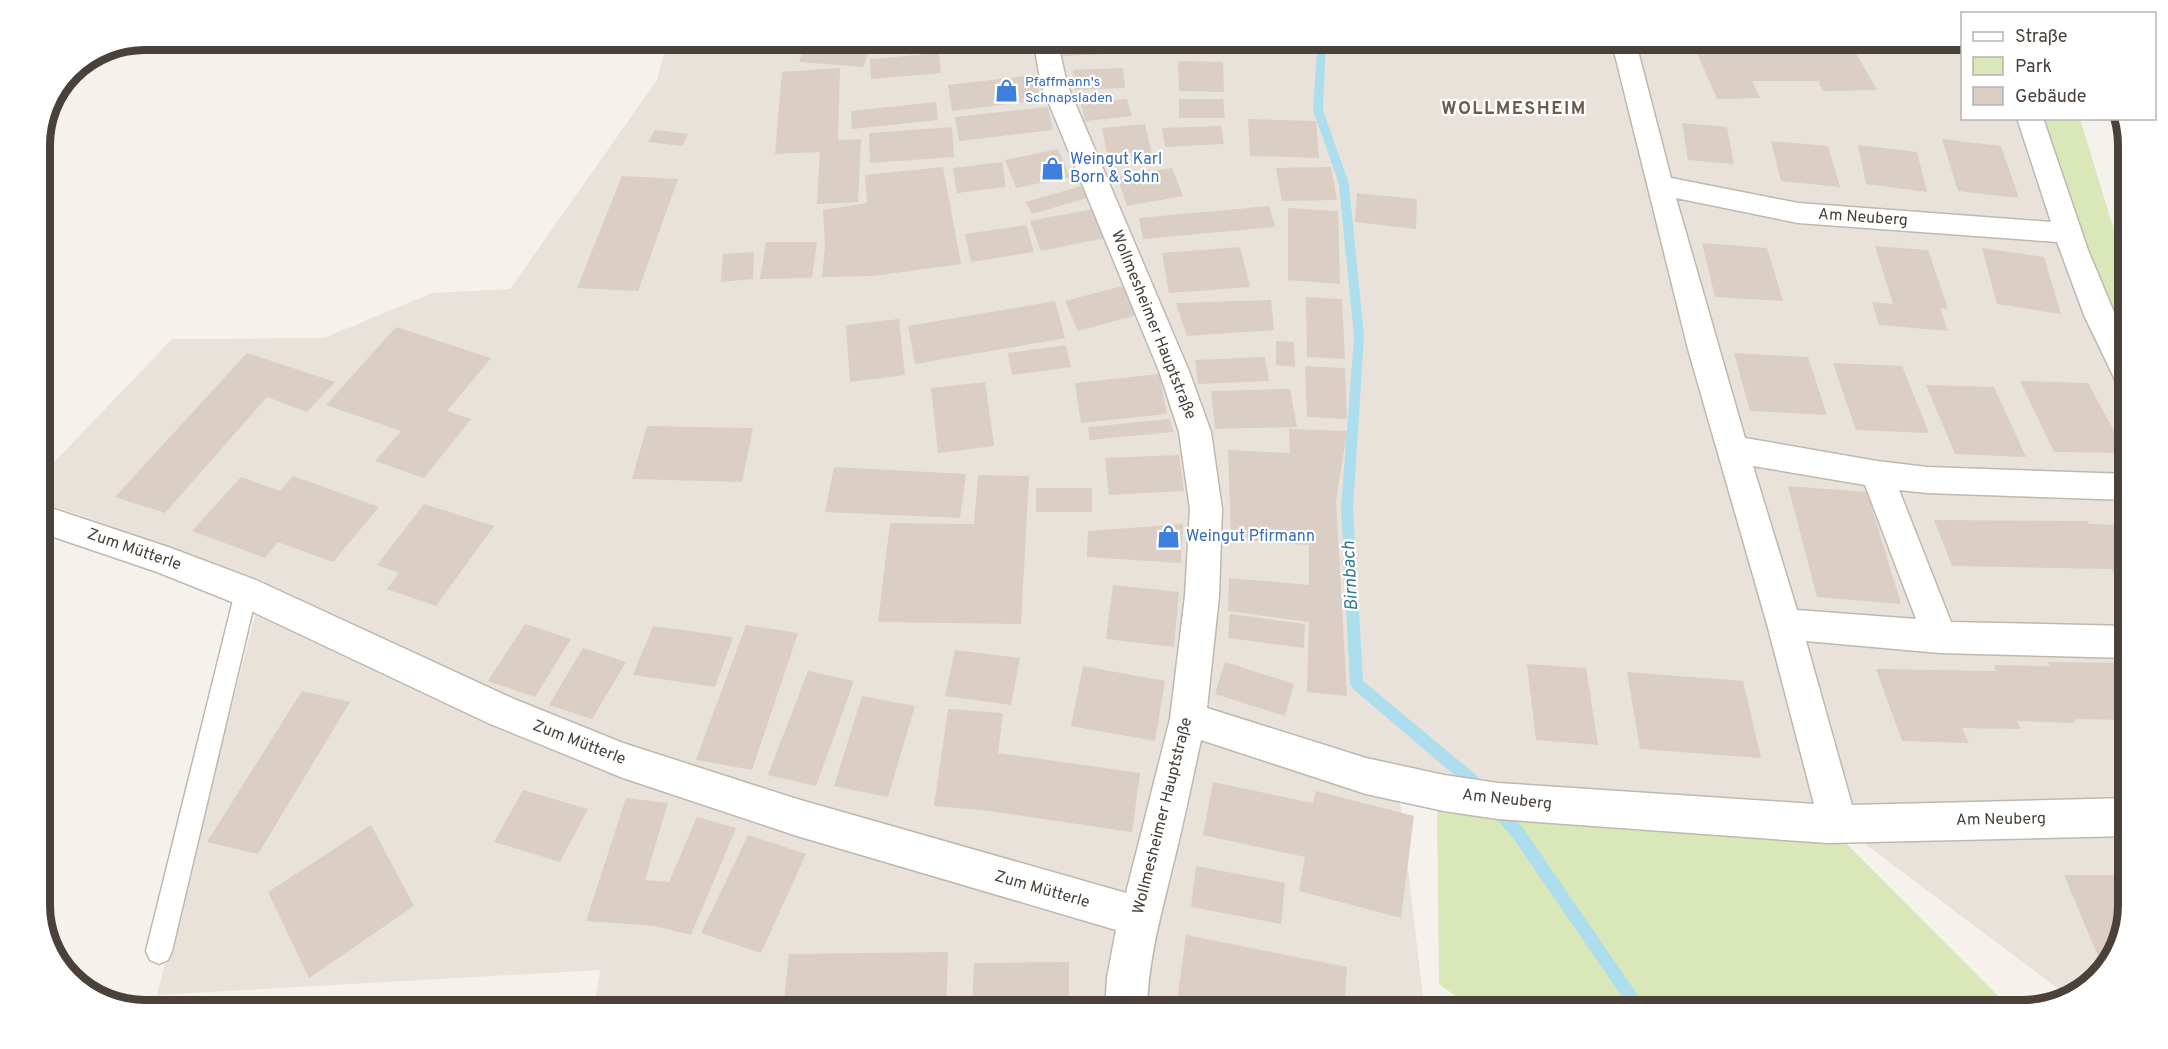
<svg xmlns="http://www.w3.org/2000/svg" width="2168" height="1049" font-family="Overpass,sans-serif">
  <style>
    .residential { fill: #e9e2db }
    .green { fill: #dae7b8 }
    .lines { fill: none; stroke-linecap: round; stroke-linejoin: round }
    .stream { fill: #addeed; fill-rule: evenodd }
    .building { fill: #dacec5 }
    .service-casing { stroke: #c1b7af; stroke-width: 3 }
    .minor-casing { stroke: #c1b7af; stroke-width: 3 }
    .service { fill: #fff; fill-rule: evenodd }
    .minor { fill: #fff; fill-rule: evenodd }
    .labels { text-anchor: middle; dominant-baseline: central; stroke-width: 4.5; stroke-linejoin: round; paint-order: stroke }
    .far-shop-label { font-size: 14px; fill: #366cbe; stroke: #fff; text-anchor: start }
    .shop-label { font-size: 16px; fill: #366cbe; stroke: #fff; text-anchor: start }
    .street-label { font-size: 16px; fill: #4a413a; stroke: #fff }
    .far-district-label { font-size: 18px; font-weight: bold; letter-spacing: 1.5px; fill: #6c5d52; stroke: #fff }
    .water-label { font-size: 18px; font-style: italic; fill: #307991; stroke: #fff }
    .rim { fill: none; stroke: #4a413a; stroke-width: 8 }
  </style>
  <rect width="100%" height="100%" fill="#f5f1ec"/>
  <path class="residential" d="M668,39H1962V118L2030,119L2129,378V905L2118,951L2082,992L2064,993L1837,823L1398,784L1424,1005L1431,1010H594L600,970L157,995L264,581L39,501V478L172,339L324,338L432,293L510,289L657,80Z"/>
  <path class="green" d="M2030,119H2080L2129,279V378Z
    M1437,801L1827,824L2012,1010H1475L1439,984Z"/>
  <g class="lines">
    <path class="stream" d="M1318,39H1326L1323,110L1349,184L1364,337L1353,507L1363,681L1476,775L1488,791L1486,796L1481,798L1476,796L1466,785L1352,688L1350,684L1341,507L1354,337L1339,184L1313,110Z
      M1496,801L1501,803L1523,828L1648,1010H1631L1513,838L1491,813L1489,808L1491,803Z"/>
  </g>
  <path class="building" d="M808,39H873L863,67L799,62Z
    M948,39H1028L1027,52L946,50Z
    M1062,39H1106L1108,54L1063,56Z
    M1691,39H1733L1739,53L1803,52L1795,39H1848L1877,90L1823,91L1818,81H1752L1760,98L1717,99Z
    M939,53L941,73L871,79L870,59Z
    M1178,61L1223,62L1224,92L1179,91Z
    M840,68L838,140L861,139L858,202L817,204L820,152L775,154L782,72Z
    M1123,68L1125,88L1075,90L1073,70Z
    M1035,75L1041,100L952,111L948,85Z
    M1127,99L1132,116L1085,121L1081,103Z
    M1179,99H1223L1225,118H1179Z
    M936,102L938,120L852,129L851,111Z
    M1048,107L1053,130L959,141L955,117Z
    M1248,119L1316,121L1319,158L1250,156Z
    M1682,123L1727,127L1734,164L1688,160Z
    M1145,124L1152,155L1108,159L1102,128Z
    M1221,126L1224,144L1165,147L1162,128Z
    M952,127L954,157L870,163L869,133Z
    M655,130L688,134L682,146L648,142Z
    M1942,139L2001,146L2019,198L1958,191Z
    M1771,141L1828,146L1840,187L1781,181Z
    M1858,145L1917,152L1927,192L1866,184Z
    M1058,149L1070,177L1016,188L1005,160Z
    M1002,162L1006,187L957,193L953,168Z
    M943,167L961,264L873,276L822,277L825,247L823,210L867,203L865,175Z
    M1331,167L1337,200L1282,201L1276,168Z
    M1172,168L1183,196L1127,206L1117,177Z
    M622,176L678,179L638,291L577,288Z
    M1081,186L1087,198L1032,214L1026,202Z
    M1357,193L1417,199L1416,229L1355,222Z
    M1269,206L1275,227L1143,239L1139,218Z
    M1288,208L1338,211L1340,284L1288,280Z
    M1093,209L1105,238L1041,251L1030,221Z
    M1026,225L1034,252L971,262L965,234Z
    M766,242H817L812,278L760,279Z
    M1702,243L1767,248L1783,301L1715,297Z
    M1875,246L1928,250L1948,309L1940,308L1948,331L1879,325L1872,302L1893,304Z
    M1240,247L1250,287L1169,293L1162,253Z
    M1982,248L2044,257L2061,314L1997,304Z
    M754,252L753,279L721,282L723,254Z
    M1126,285L1140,314L1078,331L1065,301Z
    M1306,297L1342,299L1345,359L1307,357Z
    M1271,300L1274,330L1187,336L1176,303Z
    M1055,301L1065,338L915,364L908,326Z
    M899,319L905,375L850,382L846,325Z
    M396,327L491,358L447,411L471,419L424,478L375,461L401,431L326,405Z
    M1276,341L1294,342L1295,367L1276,365Z
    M1066,345L1071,367L1012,375L1008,353Z
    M247,353L335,382L307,412L267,397L165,513L115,497Z
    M1734,353L1808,357L1827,415L1750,411Z
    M1265,357L1269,381L1198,384L1195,360Z
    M1833,363L1902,366L1929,433L1856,430Z
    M1305,366L1345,368L1347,419L1307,417Z
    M1159,374L1167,414L1081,423L1075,383Z
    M2020,381L2088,383L2126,453L2054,452Z
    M985,382L994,446L938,453L931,388Z
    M1926,385L1994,387L2026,457L1955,454Z
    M1290,389L1297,427L1215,429L1211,391Z
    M1170,419L1173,432L1090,440L1088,427Z
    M647,426L753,428L742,482L632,479Z
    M1289,429L1347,431L1336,501L1347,696L1307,692L1309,622L1228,611L1229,578L1309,585V545L1231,539L1228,450L1290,453Z
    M1179,455L1184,491L1109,495L1105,458Z
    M834,467L966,474L960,518L825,512Z
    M978,475L1029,476L1021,624L878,622L890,523L974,524Z
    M293,476L379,507L333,562L278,542L265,558L192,531L241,477L280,491Z
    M1788,486L1867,492L1901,604L1817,597Z
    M1036,488H1092V512H1036Z
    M424,504L494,526L436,606L387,589L399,573L377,565Z
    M1934,520L2088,521L2089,524L2129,525V573H2113L2112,569L1952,566Z
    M1183,524L1181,563L1087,557L1088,531Z
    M1113,585L1179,592L1174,647L1106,639Z
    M1230,614L1305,624L1304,648L1228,638Z
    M525,624L571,639L535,697L488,681Z
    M746,625L798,633L752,770L696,760Z
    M653,626L733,637L715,687L633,675Z
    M583,648L626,662L592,719L549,705Z
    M955,650L1020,658L1011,705L945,696Z
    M1225,662L1294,684L1285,716L1215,694Z
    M2048,662L2129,663V720L2074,719L2075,723L2017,721L2021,729L1962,728L1969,743L1902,741L1876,669L1996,671L1994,665L2050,666Z
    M1527,664L1586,668L1598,745L1536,740Z
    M1083,666L1165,681L1155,741L1071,726Z
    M808,671L854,681L816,786L768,775Z
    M1627,672L1743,681L1761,758L1640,749Z
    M302,691L350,702L258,854L207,842Z
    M862,696L915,706L888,797L834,786Z
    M948,709L1003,713L998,753L1140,773L1132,832L982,810L934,806Z
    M1213,782L1313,803L1316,791L1414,816L1401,918L1299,891L1305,857L1203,835Z
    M523,790L588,809L560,862L494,842Z
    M626,798L668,803L645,880L669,882L697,817L736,828L691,935L655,926L586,921Z
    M371,825L414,906L309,978L268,892Z
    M748,835L806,854L761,953L701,933Z
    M1196,866L1285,883L1281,924L1191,907Z
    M2064,875H2129V905L2118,951L2103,968Z
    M1186,935L1347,967L1344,1010H1176Z
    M948,952L946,1010H783L789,954Z
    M1069,962V1010H972L974,963Z"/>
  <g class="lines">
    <defs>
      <path id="service" d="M246,582L254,585L257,592L172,951L168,960L159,964L150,960L146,951L235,592L238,585Z"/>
      <path id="minor" d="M1033,39H1057L1067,84L1189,371L1211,432L1222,509L1219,596L1207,708L1366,758L1444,775L1498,783L1814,804L1767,624L1688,349L1611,39H1635L1671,178L1798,203L2051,222L2017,118H2043L2088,250L2129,348V390L2118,386L2084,315L2057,242L1798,223L1676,198L1745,438L1877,461L1927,467L2129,474V500L1927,493L1899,490L1951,622L2129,626V658L1940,653L1806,641L1852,805L2129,798V836L1827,843L1498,819L1444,811L1366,794L1201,740C1192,781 1184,821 1174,861C1162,911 1148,958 1147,1010H1105L1107,978L1116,930L797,836L623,778L488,723L232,602L157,572L39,532V504L168,547L256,580L514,699L623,743L797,799L1126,893L1170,719L1185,596L1190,509L1179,432L1159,371L1041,84ZM1753,466L1865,485L1916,619L1797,610Z"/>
    </defs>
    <use href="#service" class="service-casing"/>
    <use href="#minor" class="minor-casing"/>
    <use href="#service" class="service"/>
    <use href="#minor" class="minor"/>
  </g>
  <defs>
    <symbol id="shop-bare" viewBox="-9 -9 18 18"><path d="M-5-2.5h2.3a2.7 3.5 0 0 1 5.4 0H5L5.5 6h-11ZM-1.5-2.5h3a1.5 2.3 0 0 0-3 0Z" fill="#3f7fe0" stroke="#fff" stroke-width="2.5" paint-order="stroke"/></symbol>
  </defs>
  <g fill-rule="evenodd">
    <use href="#shop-bare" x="990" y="74" width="33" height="33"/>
    <use href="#shop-bare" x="1036" y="152" width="33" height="33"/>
    <use href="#shop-bare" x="1152" y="520" width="33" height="33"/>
  </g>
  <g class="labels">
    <g class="far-shop-label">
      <text x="1025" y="82">Pfaffmann's<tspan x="1025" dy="16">Schnapsladen</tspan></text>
    </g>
    <g class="shop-label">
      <text x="1070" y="160">Weingut Karl<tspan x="1070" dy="18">Born &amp; Sohn</tspan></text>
      <text x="1186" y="537">Weingut Pfirmann</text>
    </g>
    <g class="street-label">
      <text transform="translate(1863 218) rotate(4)">Am Neuberg</text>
      <text transform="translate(1153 325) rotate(68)">Wollmesheimer Hauptstraße</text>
      <text transform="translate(134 550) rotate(19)">Zum Mütterle</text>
      <text transform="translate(579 743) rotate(21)">Zum Mütterle</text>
      <text transform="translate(1507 800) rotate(6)">Am Neuberg</text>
      <text transform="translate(1163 816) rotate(-76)">Wollmesheimer Hauptstraße</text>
      <text transform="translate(2001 820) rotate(-1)">Am Neuberg</text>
      <text transform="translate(1042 890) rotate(16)">Zum Mütterle</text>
    </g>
    <g class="far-district-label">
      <text x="1514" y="109">WOLLMESHEIM</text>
    </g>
    <g class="water-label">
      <text transform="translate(1351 576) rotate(-93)">Birnbach</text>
    </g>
  </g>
  <path d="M0 0H2168V1049H0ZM145 50H2023A95 95 0 0 1 2118 145V905A95 95 0 0 1 2023 1000H145A95 95 0 0 1 50 905V145A95 95 0 0 1 145 50Z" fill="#fff" fill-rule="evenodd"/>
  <path class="rim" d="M145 50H2023A95 95 0 0 1 2118 145V905A95 95 0 0 1 2023 1000H145A95 95 0 0 1 50 905V145A95 95 0 0 1 145 50Z"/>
  <rect x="1961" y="12" width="195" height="108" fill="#ffffff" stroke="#b7b3b0" stroke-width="1.5"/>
  <rect x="1973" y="32" width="30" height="9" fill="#ffffff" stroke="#b7b3b0" stroke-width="1.5"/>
  <text x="2015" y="42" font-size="18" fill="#4a413a">Straße</text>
  <rect x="1973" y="57" width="30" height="18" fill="#dae7b8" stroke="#b7b3b0" stroke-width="1.5"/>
  <text x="2015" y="72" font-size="18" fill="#4a413a">Park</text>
  <rect x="1973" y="87" width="30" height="18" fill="#dacec5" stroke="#b7b3b0" stroke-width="1.5"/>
  <text x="2015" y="102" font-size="18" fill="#4a413a">Gebäude</text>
</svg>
